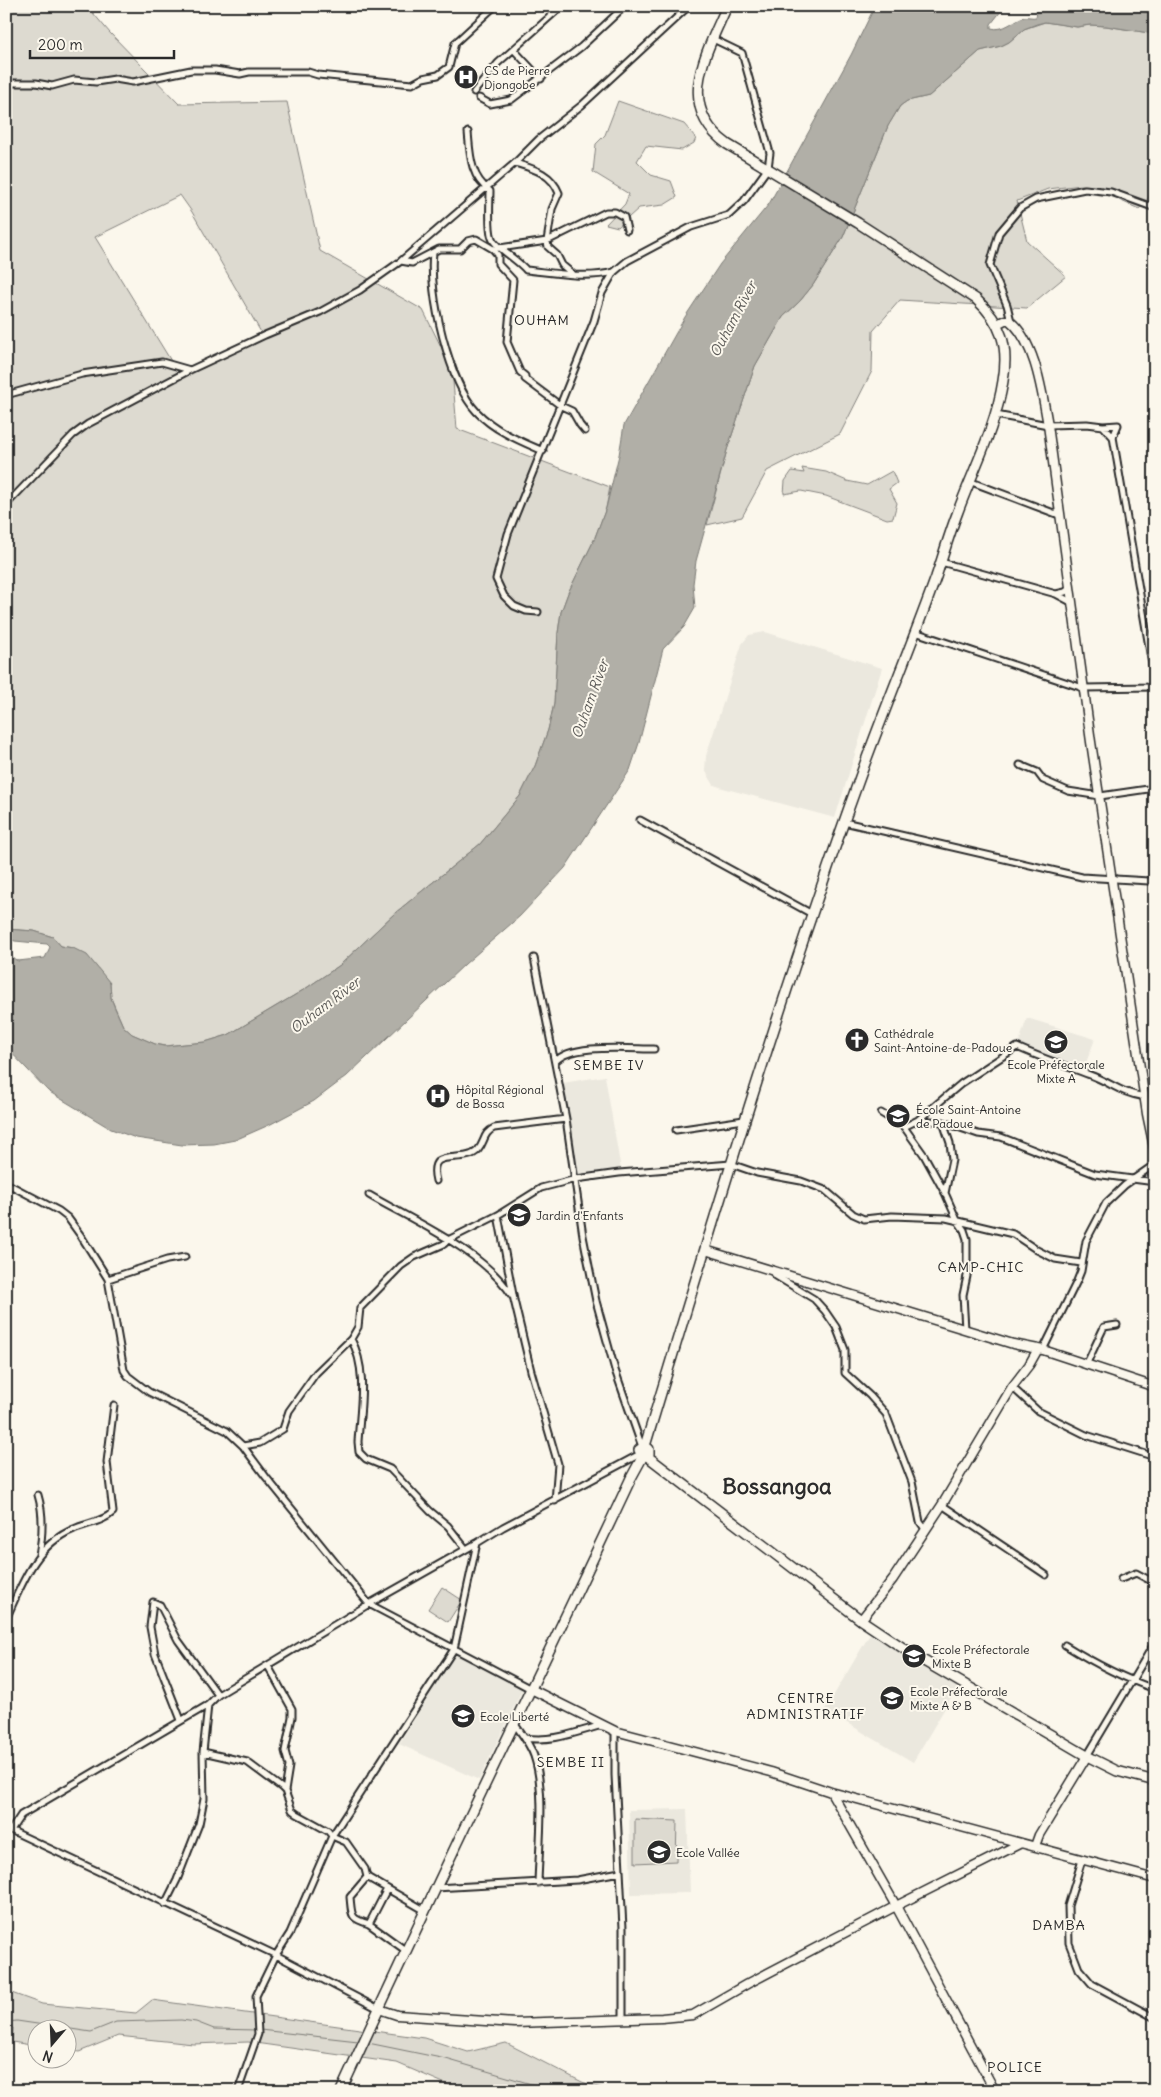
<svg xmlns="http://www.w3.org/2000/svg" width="1161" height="2097" font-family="Delius,sans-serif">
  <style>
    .built { fill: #ebe8de }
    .green { fill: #dddad0; stroke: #84827e; fill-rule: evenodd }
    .water { fill: #b1afa7; stroke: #7b7a75 }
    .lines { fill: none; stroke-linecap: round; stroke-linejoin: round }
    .stream { stroke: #7b7a75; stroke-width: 1 }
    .street-casing { stroke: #2b2b2b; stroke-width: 9 }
    .secondary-casing { stroke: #2b2b2b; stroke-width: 11 }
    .primary-casing { stroke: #2b2b2b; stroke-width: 12 }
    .street { stroke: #fbf7ec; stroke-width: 5 }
    .secondary { stroke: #fbf7ec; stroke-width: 8 }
    .primary { stroke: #fbf7ec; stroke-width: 9 }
    .labels { text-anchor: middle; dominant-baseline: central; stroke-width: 4; stroke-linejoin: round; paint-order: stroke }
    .poi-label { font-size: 12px; fill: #2b2b2b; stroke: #fbf7ec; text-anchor: start }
    .water-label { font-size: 14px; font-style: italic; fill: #5a5956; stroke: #fbf7ec }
    .neighbourhood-label { font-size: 14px; letter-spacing: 1px; fill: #2b2b2b; stroke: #fbf7ec }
    .town-label { font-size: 22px; font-weight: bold; fill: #2b2b2b; stroke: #fbf7ec }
  </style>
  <rect width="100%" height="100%" fill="#fbf7ec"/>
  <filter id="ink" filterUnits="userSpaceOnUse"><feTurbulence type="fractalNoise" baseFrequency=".02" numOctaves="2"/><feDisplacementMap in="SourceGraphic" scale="10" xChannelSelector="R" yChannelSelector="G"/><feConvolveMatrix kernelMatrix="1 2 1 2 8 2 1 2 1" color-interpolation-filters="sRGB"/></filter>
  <g filter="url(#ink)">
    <path class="built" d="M765,632L882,668L835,818L723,788L714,785L705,770L706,756L742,644L749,635Z
      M1027,1018L1095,1039L1084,1068L1018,1046Z
      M605,1076L621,1170L578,1177L563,1083Z
      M870,1634L958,1686L913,1762L825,1710Z
      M456,1653L523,1688L479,1780L399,1744Z
      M687,1809L690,1893L631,1894L629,1810Z"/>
    <path class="green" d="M6,6H87L110,33L179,104L287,102L320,251L423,310L452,369L457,429L610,487L606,508L594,540L568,593L561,612L558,633L554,704L548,730L535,766L520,796L480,844L395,913L340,965L305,989L228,1035L205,1042L166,1046L155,1044L132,1034L123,1026L111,998L110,983L73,948L61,946L53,937L34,931L6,929ZM180,195L192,212L262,334L179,374L95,237Z
      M1045,22L1077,27L1090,25L1106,26L1155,34V186L1147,200L1139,209L1119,200L1117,190L1082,185L1048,189L1017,201L1027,241L1066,276L1027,308L900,300L873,331L872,371L840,434L767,471L742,517L707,525L727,450L755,366L783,317L800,301L813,285L843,237L888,126L900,106L907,101L929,96L980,51L1001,46L1009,42L1024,29Z
      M618,101L684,124L696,138L694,143L682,150L646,146L637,161L651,175L671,181L677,197L664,205L639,208L618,227L606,224L625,204L629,194L593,172L596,144L605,135Z
      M802,468L826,472L847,481L867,485L892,471L897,483L889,489L897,503L893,518L887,519L826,496L801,491L784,494L785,481L792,471L804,473Z
      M442,1587L462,1600L448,1622L428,1609Z
      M635,1819L677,1821L676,1861L635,1863Z
      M6,1991L42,2004L136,2013L152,2000L424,2038L468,2052L506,2043L582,2082L611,2091H462L397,2063L248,2042L193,2044L118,2036L79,2052L68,2050V2030H38L37,2046L12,2042L13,2028L6,2025Z"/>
    <path class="water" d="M875,6H1005L991,24V28C1004,32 1015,19 1024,17C1028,16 1032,18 1036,17L1037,12L1033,6H1126L1129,9L1155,14V34L1106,26L1090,25L1077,27L1045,22L1037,24L1024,29L1009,42L1001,46L980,51L929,96L907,101L900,106L888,126L843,237L813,285L800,301L783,317L755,366L727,450L696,561L693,584L695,608L684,627L663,649L639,743L630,770L565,868L520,916L465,964L347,1076L314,1101L269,1125L235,1140L214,1144L182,1145L136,1138L111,1129L48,1091L6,1047V954L18,961L45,958L50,947L47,944L15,941L6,938V929L34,931L53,937L61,946L73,948L87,955L110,983L111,998L115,1008L123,1026L132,1034L155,1044L165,1046L205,1042L228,1035L305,989L340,965L395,913L480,844L520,796L535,766L548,730L554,704L558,633L561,612L568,593L594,540L606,508L619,455L624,425L685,317L720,264L769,204L851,55Z"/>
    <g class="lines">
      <path class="stream" d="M6,2022L17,2021L91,2032L116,2022L181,2020L196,2022L214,2029L256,2030
        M260,2030L358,2041
        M368,2043L446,2059L555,2091"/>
      <defs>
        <path id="street" d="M514,50L541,79
          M6,83H36L52,86L74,80L96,82L115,79L133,82L191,70H215L240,74L249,72H308L318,75L412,84L423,78L438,75L449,67L455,43L495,6
          M474,92L498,63L562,6
          M479,98L490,104L511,100L581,47L625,6
          M468,132C470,154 470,177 490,191C490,201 488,230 492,238C494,246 519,261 526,270C555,273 585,279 614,272
          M515,163C534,169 551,173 559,193L552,209L547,241L548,247L557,255L562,265L574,275
          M493,249L498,255V264L513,280L507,342L520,372L525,376V379L561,406L572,411L580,425L585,431
          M433,253C428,293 449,383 477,412C495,431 520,441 543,451
          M401,261L412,263L439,249H460L468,241L476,239L493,249L547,241L606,212H615L624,217L627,230
          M1011,321L1007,305L990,265L999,233L1020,208L1036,199L1085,189L1111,192L1155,208
          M6,395L82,374L162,362L190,370
          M996,415L1048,425L1087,424L1103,426L1113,437L1155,682
          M1103,426L1118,425L1113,437
          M969,481L1059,515
          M6,505L73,435L88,424L190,370L265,335L320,312L360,290L401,261L515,163L539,139L582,105L689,6
          M941,562L1056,594L1065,592L1069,589
          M1056,594L1071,602
          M538,612L526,611L514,606L504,596L496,579L508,534L594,321L602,293L614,272L627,261L691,227L729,215L744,201L768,168L770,153L742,53L713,39
          M915,632L1083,688L1155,687
          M1020,765L1037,772L1043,780L1068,791L1100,796L1155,788
          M640,820L812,914
          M844,822L1082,877L1149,881L1155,879
          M534,958L566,1119L583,1236L596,1301L615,1370L642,1447
          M555,1062C570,1043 630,1049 654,1049
          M881,1113L904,1127L924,1155L945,1193L957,1220L964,1230L967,1239V1276L963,1295L965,1329
          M918,1120L962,1083L1017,1047C1041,1058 1066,1066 1090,1075C1112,1083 1120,1093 1145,1097
          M943,1122L950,1143L952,1160L945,1193
          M904,1127L918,1120L943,1122L978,1134L1001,1137L1095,1174L1155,1182
          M676,1130L744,1120
          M436,1181C427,1144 463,1166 478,1150C485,1142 483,1133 494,1128L566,1119
          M6,1183L59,1211L68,1218L81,1236L108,1279L124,1370L128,1376L149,1392L227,1431L243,1446L266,1477L369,1604L531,1689
          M369,1195C415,1222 484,1251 513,1297
          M498,1215L514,1300L531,1371L558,1464L555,1501
          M772,1271L776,1276L814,1299L825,1311L836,1327L845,1350V1373L870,1396L886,1414L912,1482L920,1522L925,1529
          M108,1279L167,1260L185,1257
          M351,1339C368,1370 360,1408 358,1442L359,1452L366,1459L390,1469L430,1511L448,1526L466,1549
          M1043,1350L1077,1281L1081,1271L1086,1241L1106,1203L1125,1185L1155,1164
          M1086,1365L1104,1327L1117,1325
          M1012,1387L1038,1411L1086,1435L1155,1457
          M243,1446L260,1443L283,1429L289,1411L316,1373L351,1339L358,1327L360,1308L401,1266L414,1257L444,1244L448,1240L498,1215L541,1188L576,1179L619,1173L731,1164L757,1173L801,1181L825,1190L853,1214L864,1219L892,1216L946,1218L1013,1234L1037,1250L1055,1259L1081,1263
          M38,1495C44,1515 43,1534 39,1555
          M942,1505L1046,1575
          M1121,1579L1136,1573L1155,1583
          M6,1619C22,1584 35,1545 74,1529C87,1523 103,1522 113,1512L107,1462L114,1405
          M1065,1645C1094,1663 1122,1678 1155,1689
          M268,1666L292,1709V1717L285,1751L289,1766L285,1791
          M181,1720L155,1654L150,1627L153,1602L160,1605L178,1640L218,1695
          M514,1723C521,1733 530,1744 534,1756C546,1791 539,1845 538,1883
          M615,1731V1775L623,1928V2019
          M525,1738C553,1742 573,1733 599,1726L603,1727
          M203,1752L247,1762L282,1788L285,1791L292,1810L297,1814L328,1831L332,1836L346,1842L365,1869L367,1877L424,1910
          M1087,1756L1155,1642
          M6,1828L276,1955L379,2009
          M11,1830L21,1815L208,1705L218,1695L369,1604L477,1543L503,1527L640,1454
          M1082,1860L1068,1906L1069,1943L1079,1969L1092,1984L1155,2018
          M367,1877L350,1897C352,1917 350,1918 369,1924
          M435,1888L577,1880L620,1872
          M387,1889L369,1924L405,1950
          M165,1904L177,1880L199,1824L204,1799L203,1752L208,1705
          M238,2091L258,2034L256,1996L276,1955L290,1933L332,1836L454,1649L477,1543"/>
        <path id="secondary" d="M997,324L1005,320H1009C1036,342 1042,393 1048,425L1091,742L1147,1114L1155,1152
          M705,1250L1013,1344L1043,1350L1155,1387
          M861,1620L893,1579L942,1505L1012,1387L1029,1365L1038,1349
          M531,1689L615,1731L771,1772L831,1792L1155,1879
          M831,1792L896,1906L995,2091
          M1035,1846L1039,1835L1087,1756
          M379,2009L397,2015L515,2023L662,2018L693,2015L747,1984L896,1906L1021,1843"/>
        <path id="primary" d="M643,1456L639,1450L645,1446C713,1222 780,998 860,777C884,710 912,644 936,577C943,556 949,535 957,514C973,470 996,427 1003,381C1009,346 1002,323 976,299L858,223L727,144C674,106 707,52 727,6
          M647,1456L861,1620L912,1654L1087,1756L1117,1771L1155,1781
          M341,2091C435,1885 535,1683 631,1478L643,1456L649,1454V1449L645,1446"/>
      </defs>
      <use href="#street" class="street-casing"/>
      <use href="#secondary" class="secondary-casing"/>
      <use href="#primary" class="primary-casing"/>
      <use href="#street" class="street"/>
      <use href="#secondary" class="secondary"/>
      <use href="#primary" class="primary"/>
    </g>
  </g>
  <defs>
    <symbol id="hospital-disc" viewBox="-11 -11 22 22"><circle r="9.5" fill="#2b2b2b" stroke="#fbf7ec"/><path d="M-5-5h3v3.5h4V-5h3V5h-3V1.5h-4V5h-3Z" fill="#fff"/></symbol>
    <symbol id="church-disc" viewBox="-11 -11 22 22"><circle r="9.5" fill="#2b2b2b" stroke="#fbf7ec"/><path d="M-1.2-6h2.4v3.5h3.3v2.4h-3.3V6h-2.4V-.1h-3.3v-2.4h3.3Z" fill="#fff"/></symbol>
    <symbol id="school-disc" viewBox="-11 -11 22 22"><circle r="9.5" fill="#2b2b2b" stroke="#fbf7ec"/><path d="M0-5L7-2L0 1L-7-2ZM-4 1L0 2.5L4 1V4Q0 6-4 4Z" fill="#fff"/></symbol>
  </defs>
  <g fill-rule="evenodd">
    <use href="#hospital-disc" x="452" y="63" width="28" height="28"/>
    <use href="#church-disc" x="843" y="1026" width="28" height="28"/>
    <use href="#school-disc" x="1042" y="1028" width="28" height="28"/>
    <use href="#hospital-disc" x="424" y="1082" width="28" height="28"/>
    <use href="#school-disc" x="884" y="1102" width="28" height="28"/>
    <use href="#school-disc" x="505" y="1201" width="28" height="28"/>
    <use href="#school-disc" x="900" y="1642" width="28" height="28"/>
    <use href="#school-disc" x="878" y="1684" width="28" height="28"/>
    <use href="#school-disc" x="449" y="1702" width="28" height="28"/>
    <use href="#school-disc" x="645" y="1838" width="28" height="28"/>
  </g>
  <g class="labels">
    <g class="poi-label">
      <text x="484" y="70">CS de Pierre<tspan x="484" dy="14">Djongobe</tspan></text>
      <text x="874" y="1033">Cathédrale<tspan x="874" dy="14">Saint-Antoine-de-Padoue</tspan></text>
      <text x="1056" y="1064" text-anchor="middle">Ecole Préfectorale<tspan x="1056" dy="14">Mixte A</tspan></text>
      <text x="456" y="1089">Hôpital Régional<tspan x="456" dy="14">de Bossa</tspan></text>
      <text x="916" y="1109">École Saint-Antoine<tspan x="916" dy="14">de Padoue</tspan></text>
      <text x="536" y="1215">Jardin d'Enfants</text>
      <text x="932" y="1649">Ecole Préfectorale<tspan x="932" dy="14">Mixte B</tspan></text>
      <text x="910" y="1691">Ecole Préfectorale<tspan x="910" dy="14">Mixte A &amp; B</tspan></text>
      <text x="480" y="1716">Ecole Liberté</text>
      <text x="676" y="1852">Ecole Vallée</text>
    </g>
    <g class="water-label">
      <text transform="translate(733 319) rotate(-62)">Ouham River</text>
      <text transform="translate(590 699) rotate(-70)">Ouham River</text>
      <text transform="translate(325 1005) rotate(-37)">Ouham River</text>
    </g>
    <g class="neighbourhood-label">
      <text x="542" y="320">OUHAM</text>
      <text x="609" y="1065">SEMBE IV</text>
      <text x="981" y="1267">CAMP-CHIC</text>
      <text x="806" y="1698">CENTRE<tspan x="806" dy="16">ADMINISTRATIF</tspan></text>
      <text x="571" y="1762">SEMBE II</text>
      <text x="1059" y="1925">DAMBA</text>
      <text x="1015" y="2067">POLICE</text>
    </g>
    <g class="town-label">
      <text x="777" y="1486">Bossangoa</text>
    </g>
  </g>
  <rect width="1161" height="2097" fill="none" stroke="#fbf7ec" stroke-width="25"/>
  <rect x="12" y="12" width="1136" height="2072" fill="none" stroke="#2b2b2b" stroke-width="2" filter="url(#ink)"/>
  <g transform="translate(52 2044) rotate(199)"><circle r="24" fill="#fbf7ec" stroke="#a8a59f"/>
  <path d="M0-4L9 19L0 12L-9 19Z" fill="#2b2b2b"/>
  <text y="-8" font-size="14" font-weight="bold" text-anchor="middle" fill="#2b2b2b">N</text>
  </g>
  <path d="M30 50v8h144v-8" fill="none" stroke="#2b2b2b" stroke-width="2.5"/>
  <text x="38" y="50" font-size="15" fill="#2b2b2b" stroke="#fbf7ec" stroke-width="4" paint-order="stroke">200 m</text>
</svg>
